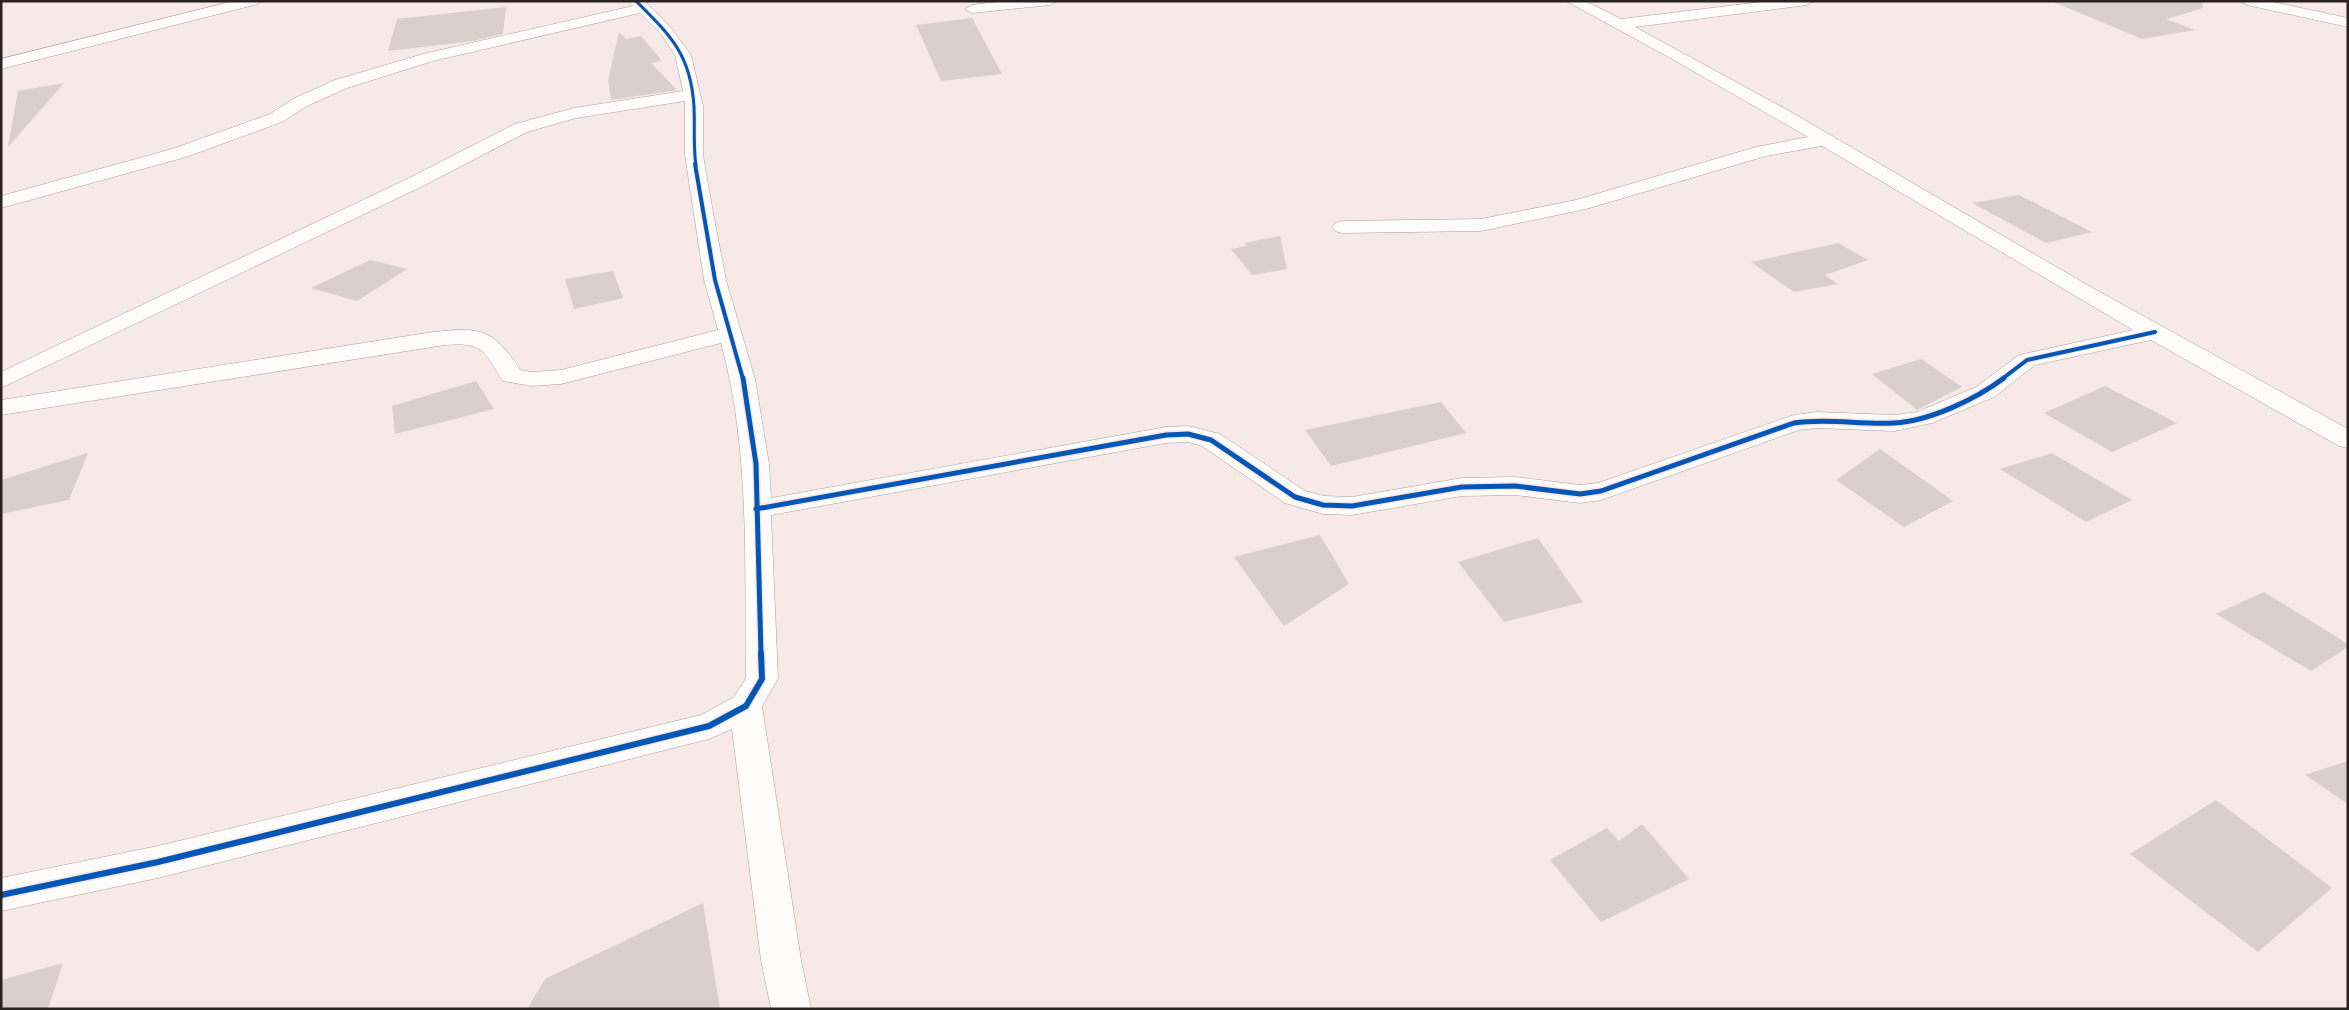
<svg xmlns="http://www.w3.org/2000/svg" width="2349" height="1010" font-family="'Open Sans',sans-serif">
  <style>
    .building { fill: #d9d0cc }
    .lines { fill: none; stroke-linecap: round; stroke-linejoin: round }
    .street-casing { stroke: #a79e9c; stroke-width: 1 }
    .street { fill: #fefcfb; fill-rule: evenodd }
    .cycleway-far3-casing { stroke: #fce5e1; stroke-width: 5 }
    .cycleway-far2-casing { stroke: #fce5e1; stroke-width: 6 }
    .cycleway-far1-casing { stroke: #fce5e1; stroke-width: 8 }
    .cycleway-casing { stroke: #fce5e1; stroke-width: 9 }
    .cycleway-far3 { stroke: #0057b8; stroke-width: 3 }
    .cycleway-far2 { stroke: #0057b8; stroke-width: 4 }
    .cycleway-far1 { stroke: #0057b8; stroke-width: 5 }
    .cycleway { stroke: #0057b8; stroke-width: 6 }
  </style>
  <rect width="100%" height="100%" fill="#f6e9e7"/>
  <path class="building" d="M2051,1H2202L2203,8L2166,19L2195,30L2142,39Z
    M506,7L503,34L473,41L388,51L397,19Z
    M972,18L1002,74L941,81L916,25Z
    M619,32L626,39L641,36L662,61L651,63L677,90L611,100L608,80Z
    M64,83L8,147L18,91Z
    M2019,195L2092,232L2046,243L1972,203Z
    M1280,236L1287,269L1252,275L1231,249L1247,246L1244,243Z
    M1838,243L1868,260L1825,275L1838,284L1794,292L1751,262Z
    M370,260L407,269L357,301L311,288Z
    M613,271L623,298L574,309L565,279Z
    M1921,359L1962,387L1917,410L1872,374Z
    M476,381L494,409L395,434L392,406Z
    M2105,386L2177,423L2112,452L2044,413Z
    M1441,402L1466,433L1331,466L1305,430Z
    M1880,449L1935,488L1953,501L1904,527L1836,480Z
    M88,453L69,500L1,514V480Z
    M2052,453L2132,500L2086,522L2000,469Z
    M1320,535L1349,584L1284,626L1234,557Z
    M1538,538L1583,602L1504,622L1458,562Z
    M2264,592L2348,644V647L2311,671L2216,614Z
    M2348,761V804L2305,775Z
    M2216,800L2332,888L2258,952L2130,854Z
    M1642,824L1689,879L1601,922L1550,860L1607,828L1619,841Z
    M703,903L720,1009H527L545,979Z
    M63,963L48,1009H1V980Z"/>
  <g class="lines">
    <defs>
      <path id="street" d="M234,1H260L258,4L1,69V59Z
        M629,1H645L671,28L691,55L703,106V155L714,218L726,280L755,379L769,464L771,498L1166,427L1188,426L1220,434L1305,491L1324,496L1352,497L1462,478L1515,477L1580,485L1598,483L1794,415L1816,412L1895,415L1917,412L1976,387L2019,355L2133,330L1822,146L1766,156L1586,209L1481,231L1342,233L1335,231L1332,227L1335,223L1342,221L1481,219L1576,200L1756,147L1808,137L1674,60L1566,1H1585L1621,19L1769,1H1814L1807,5L1635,27L1791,112L2089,286L2348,429V448L2339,446L2151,340L2035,365L1994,397L1932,423L1895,431L1816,428L1799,430L1601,500L1580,503L1515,495L1462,496L1352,515L1323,514L1285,503L1202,446L1188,442L1166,443L771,515L778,679L762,706L801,960L811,1009H771L761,960L732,729L709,739L158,878L1,911V878L158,846L701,715L734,697L746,678C744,566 751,453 721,343L561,384L532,386L503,381C483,351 485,342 445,345L1,415V400L433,332C481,327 493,328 520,370L532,372L561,370L718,330L704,280L685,155V101L576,118L527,132L425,185L1,388V372L411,177L515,124L574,108L683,91L675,55L661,34L640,13L433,61L347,88L307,106L282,122L186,157L1,208V196L172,149L270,114L295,98L335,80L423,54L633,6Z
        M1005,1H1057L1050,5L972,13L965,9L972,5Z
        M2240,1H2268L2348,18V27L2247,5Z"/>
    </defs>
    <use href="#street" class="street-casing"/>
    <use href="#street" class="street"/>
    <defs>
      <path id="cycleway-far3" d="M636,1C671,36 691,55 694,107C695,127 693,146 696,166"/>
      <path id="cycleway-far2" d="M695,164L715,280L743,379
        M2002,379L2027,360L2155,332"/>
      <path id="cycleway-far1" d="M743,378L756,464L761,654
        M756,509L1166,435L1188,434L1211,440L1295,497L1323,505L1352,506L1462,487L1515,486L1580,494L1601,491L1794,423C1828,418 1861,425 1894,423C1930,421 1976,399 2004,378"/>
      <path id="cycleway" d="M1,895L158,862L709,726L746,706L762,679L761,653"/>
    </defs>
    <use href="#cycleway-far3" class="cycleway-far3-casing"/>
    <use href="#cycleway-far2" class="cycleway-far2-casing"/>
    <use href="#cycleway-far1" class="cycleway-far1-casing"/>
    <use href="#cycleway" class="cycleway-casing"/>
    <use href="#cycleway-far3" class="cycleway-far3"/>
    <use href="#cycleway-far2" class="cycleway-far2"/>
    <use href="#cycleway-far1" class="cycleway-far1"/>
    <use href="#cycleway" class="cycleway"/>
  </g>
  <rect width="2349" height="1010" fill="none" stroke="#2b2321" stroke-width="5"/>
</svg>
